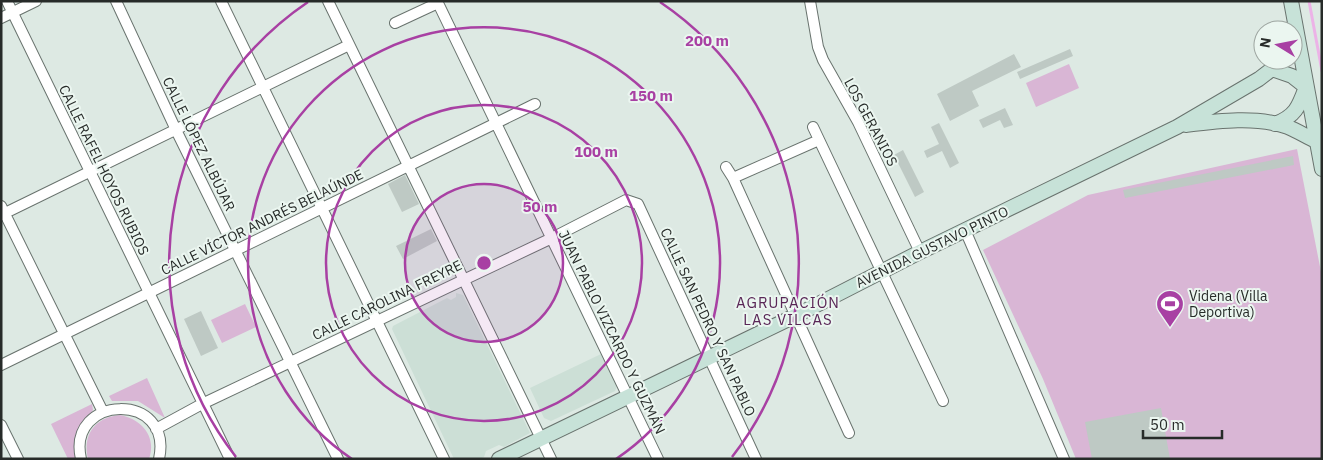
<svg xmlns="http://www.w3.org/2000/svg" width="1323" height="460" font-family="'IBM Plex Sans',sans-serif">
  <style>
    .built { fill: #ccdfd6 }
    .green { fill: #d9b6d5 }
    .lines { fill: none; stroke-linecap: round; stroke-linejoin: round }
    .stream { stroke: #ecb3e7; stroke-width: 3 }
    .building { fill: #bec9c4 }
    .minor-casing { stroke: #69736e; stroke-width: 12 }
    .secondary-casing { stroke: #69736e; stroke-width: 16 }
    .minor { stroke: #fff; stroke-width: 10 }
    .secondary { stroke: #c7e2d8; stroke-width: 14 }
    .ring { fill: none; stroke: #a840a3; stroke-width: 2.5 }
    .labels { text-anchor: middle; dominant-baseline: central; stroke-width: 4; stroke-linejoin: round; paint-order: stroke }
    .street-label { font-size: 14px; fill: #272b29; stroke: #ebf6f0 }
    .poi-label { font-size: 14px; fill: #272b29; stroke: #ebf6f0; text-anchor: start }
    .neighbourhood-label { font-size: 15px; letter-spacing: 1px; fill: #5a2757; stroke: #ebf6f0 }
    .centre { fill: #a840a3; stroke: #ebf6f0; stroke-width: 2.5 }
    .ring-label { font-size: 15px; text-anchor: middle; font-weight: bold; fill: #a840a3; stroke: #ebf6f0; stroke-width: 4; stroke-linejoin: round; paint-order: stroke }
  </style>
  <rect width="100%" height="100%" fill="#dde9e3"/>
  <path class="built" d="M456,293L463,295L530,433L504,447L499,445L486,451L484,457L480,459H454L392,329L393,326L447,298L451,300L456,297Z
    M601,354L617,386L615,391L551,421L544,418L530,388Z"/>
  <path class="green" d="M1069,64L1079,88L1036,107L1026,83Z
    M1297,149L1322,277V459H1076L1043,379L983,250L1088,195Z
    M245,304L256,327L222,343L211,320Z
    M147,378L165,418L138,401H112L109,396Z
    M92,404L93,410L76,435L75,459H68L51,424Z
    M120,415C141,419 157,436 149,459H88C82,434 96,417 120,415Z"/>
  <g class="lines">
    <path class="stream" d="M1309,1L1322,71"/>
  </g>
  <path class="building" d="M1070,49L1073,56L1020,79L1017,72Z
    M1014,54L1021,67L972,91L979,106L950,121L937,94Z
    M1005,108L1013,125L1004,128L1000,120L983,128L979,120Z
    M939,123L959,163L950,168L942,151L927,158L924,151L939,144L931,127Z
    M903,150L924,192L915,197L894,155Z
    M1293,156L1294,165L1125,198L1123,190Z
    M405,175L419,204L402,212L388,184Z
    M431,229L437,241L403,259L396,246Z
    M201,311L218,348L201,356L184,319Z
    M1161,408L1170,459H1092L1085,422Z"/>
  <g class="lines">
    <defs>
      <path id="minor" d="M7,1L230,459
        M116,1L176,130L338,459
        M221,1L444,459
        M328,1L551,459
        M437,1L658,459
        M810,1L818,47L823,60L858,122L920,252
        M1,18L36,1
        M395,23L438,3
        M813,127L943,401
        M726,167L733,178L849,433
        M733,178L819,140
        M1,206L103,412
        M1,215L349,45
        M965,230L1064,459
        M1,365L535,104
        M1,425L18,459
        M156,429L202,404L552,238L626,200L638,204L756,459
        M81,459C66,394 174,391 159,459"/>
      <path id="secondary" d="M1291,1L1322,169
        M1272,69L1292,76L1306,87C1299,106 1296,116 1275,124
        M1186,125C1218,121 1257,116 1288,127C1298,131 1307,137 1316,141
        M499,459L797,315L920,252L1177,127L1259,79L1272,69L1278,60"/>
    </defs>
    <use href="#minor" class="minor-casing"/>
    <use href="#secondary" class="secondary-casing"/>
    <use href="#minor" class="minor"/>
    <use href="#secondary" class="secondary"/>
  </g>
  <circle cx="484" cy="263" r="79" fill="#a840a3" fill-opacity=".12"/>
  <g class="ring">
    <circle cx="484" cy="263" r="79"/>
    <circle cx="484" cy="263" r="158"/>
    <path d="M352 459A236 236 0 1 1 616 459"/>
    <path d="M236 457A315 315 0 0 1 308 2M660 2A315 315 0 0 1 732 457"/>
  </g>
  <defs>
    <symbol id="stadium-pin" viewBox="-11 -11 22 30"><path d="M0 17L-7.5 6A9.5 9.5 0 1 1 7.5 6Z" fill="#a840a3" stroke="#ebf6f0"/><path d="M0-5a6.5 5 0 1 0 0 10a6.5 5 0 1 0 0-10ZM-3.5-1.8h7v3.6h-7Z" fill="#fff"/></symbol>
  </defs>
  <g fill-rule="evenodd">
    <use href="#stadium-pin" x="1154" y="288" width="32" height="43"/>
  </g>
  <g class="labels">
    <g class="street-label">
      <text transform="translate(871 122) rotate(62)">LOS GERANIOS</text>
      <text transform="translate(199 144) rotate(64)">CALLE LÓPEZ ALBÚJAR</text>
      <text transform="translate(104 170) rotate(64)">CALLE RAFEL HOYOS RUBIOS</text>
      <text transform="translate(262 222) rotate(-26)">CALLE VÍCTOR ANDRÉS BELAÚNDE</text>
      <text transform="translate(932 247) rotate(-26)">AVENIDA GUSTAVO PINTO</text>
      <text transform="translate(387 300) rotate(-26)">CALLE CAROLINA FREYRE</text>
      <text transform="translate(708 322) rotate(65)">CALLE SAN PEDRO Y SAN PABLO</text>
      <text transform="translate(612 332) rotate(64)">JUAN PABLO VIZCARDO Y GUZMÁN</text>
    </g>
    <g class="poi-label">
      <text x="1189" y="296">Videna (Villa<tspan x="1189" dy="16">Deportiva)</tspan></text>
    </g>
    <g class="neighbourhood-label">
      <text x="788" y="302">AGRUPACIÓN<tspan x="788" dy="17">LAS VILCAS</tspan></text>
    </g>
  </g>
  <circle cx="484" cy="263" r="8" class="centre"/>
  <g class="ring-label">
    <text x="707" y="46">200 m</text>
    <text x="651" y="101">150 m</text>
    <text x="596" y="157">100 m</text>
    <text x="540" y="212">50 m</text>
  </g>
  <rect width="1323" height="460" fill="none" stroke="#272b29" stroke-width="5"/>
  <g transform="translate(1278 45) rotate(280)"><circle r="24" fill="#ebf6f0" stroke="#9da5a0"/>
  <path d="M0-4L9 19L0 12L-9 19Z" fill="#a840a3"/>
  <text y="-8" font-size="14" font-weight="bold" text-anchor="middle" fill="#272b29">N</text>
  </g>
  <path d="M1143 430v8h79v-8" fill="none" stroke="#272b29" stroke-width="2.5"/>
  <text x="1150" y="430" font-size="15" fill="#272b29" stroke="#ebf6f0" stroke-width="4" paint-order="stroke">50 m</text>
</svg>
